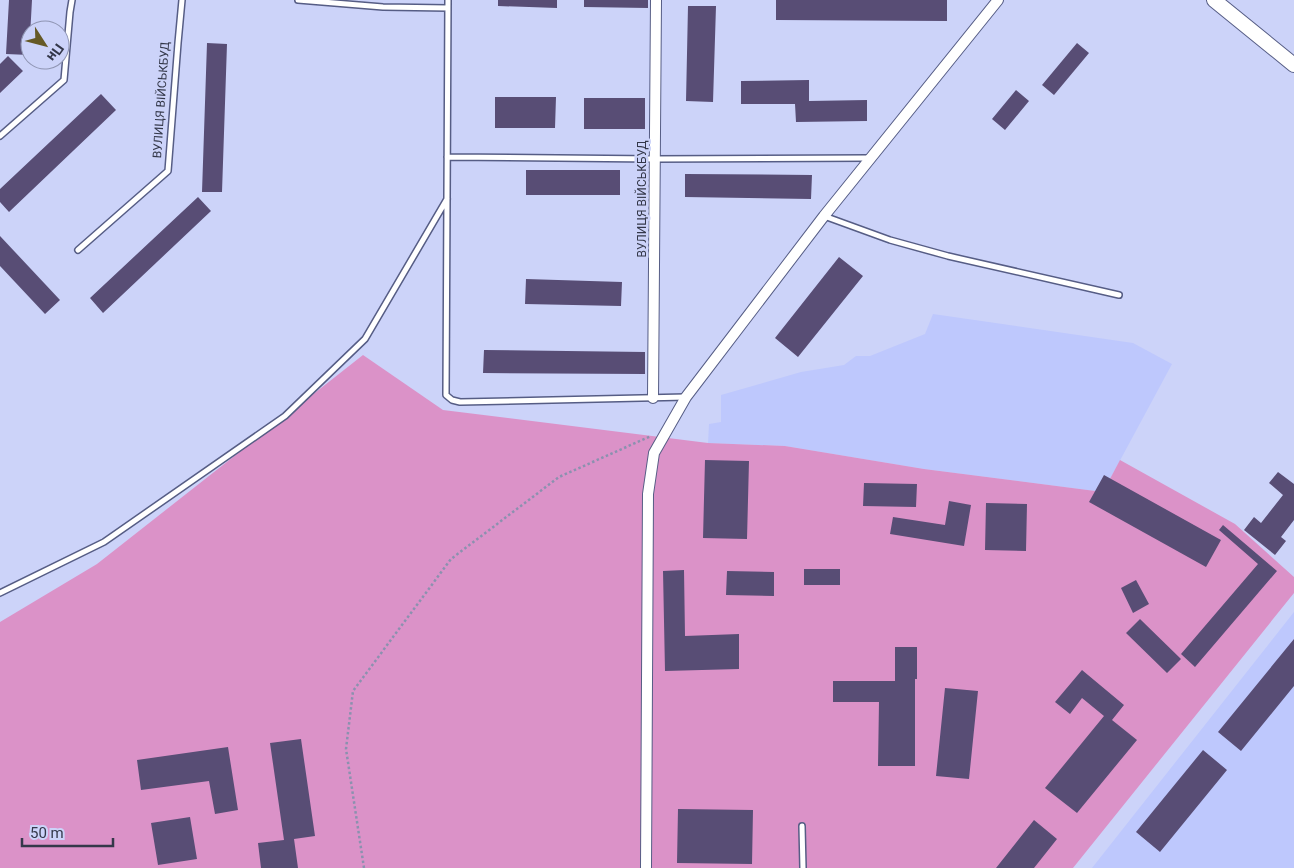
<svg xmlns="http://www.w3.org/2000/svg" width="1294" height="868" font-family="Roboto,sans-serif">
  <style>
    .built { fill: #bec8fd }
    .green { fill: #db92c8 }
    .building { fill: #584d75 }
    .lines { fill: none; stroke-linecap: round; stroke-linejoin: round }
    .lane-casing { stroke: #565d85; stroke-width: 8 }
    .street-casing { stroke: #565d85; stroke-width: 12 }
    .secondary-casing { stroke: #565d85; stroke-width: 16 }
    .path { stroke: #8b91af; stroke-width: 2.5; stroke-dasharray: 2.5 2.5; stroke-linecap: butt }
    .lane { stroke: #fff; stroke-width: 5 }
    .street { stroke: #fff; stroke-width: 10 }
    .secondary { stroke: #fff; stroke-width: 14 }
    .labels { text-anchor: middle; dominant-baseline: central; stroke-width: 5; stroke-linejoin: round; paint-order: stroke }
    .street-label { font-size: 12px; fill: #34384a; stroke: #ccd3f9 }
  </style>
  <rect width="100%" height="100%" fill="#ccd3f9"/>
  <path class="built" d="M933,314L1133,343L1172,364L1103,492L924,469L785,446L708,443L709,424L721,422V395L801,372L844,365L856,356H870L925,334Z
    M1294,612V868H1092Z"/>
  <path class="green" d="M363,355L443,410L708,443L785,446L924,469L1103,492L1120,460L1235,524L1294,577V593L1073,868H0V622L97,564Z"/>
  <path class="building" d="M9,0H32L29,55L6,54Z
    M498,0H557V8L498,6Z
    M584,0H648V8L584,7Z
    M776,0H947V21L776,20Z
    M688,6H716L713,102L686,101Z
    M207,43L227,44L222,192H202Z
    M1077,43L1089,53L1054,95L1042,85Z
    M8,56L23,71L0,93V64Z
    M809,80V101L867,100V121L796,122L795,104H741V81Z
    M1016,90L1029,101L1005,130L992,119Z
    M101,94L116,110L9,212L0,202V189Z
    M495,97H556L555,128H495Z
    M584,98H645V129H584Z
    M526,170H620V195H526Z
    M685,174L812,175L811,199L685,197Z
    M198,197L211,211L103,313L90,298Z
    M0,236L60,300L45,314L0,266Z
    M839,257L863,276L798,357L775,338Z
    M526,279L622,282L621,306L525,304Z
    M484,350L645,352V374L483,373Z
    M705,460L749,461L747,539L703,538Z
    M1278,472L1294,484V520L1281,537L1286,541L1275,555L1244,530L1254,517L1261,523L1283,495L1269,483Z
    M1104,475L1221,540L1206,567L1089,502Z
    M864,483L917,484L916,507L863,506Z
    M949,501L971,505L964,546L890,534L893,517L945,525Z
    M986,503L1027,504L1026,551L985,550Z
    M1223,525L1277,571L1195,667L1181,654L1258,564L1219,530Z
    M804,569H840V585H804Z
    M684,570L685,636L739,634V669L665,671L663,571Z
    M727,571L774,572V596L726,595Z
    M1136,580L1149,604L1133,613L1121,588Z
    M1140,619L1181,659L1167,673L1126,633Z
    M1294,639V686L1241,751L1218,732Z
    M895,647H917V679H915V766H878L879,702H833V681H895Z
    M1082,670L1124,705L1112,720L1137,740L1077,813L1045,788L1104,716L1082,698L1070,714L1055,702Z
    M945,688L978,691L969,779L936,776Z
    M301,739L315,836L294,839L298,868H261L258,843L284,840L270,743Z
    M228,747L238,810L215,814L209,781L141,790L137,760Z
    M1203,750L1227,770L1160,852L1136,832Z
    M678,809L753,810L752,864L677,863Z
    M190,817L197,859L158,865L151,823Z
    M1034,820L1057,839L1034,868H996Z"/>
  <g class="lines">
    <defs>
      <path id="lane" d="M298,0L383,7L448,8
        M448,0L446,395L452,400L460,402L686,397
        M0,136L64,80L70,12L72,0
        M447,157L655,159L869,158
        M824,216L890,240L948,256L1119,295
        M78,250L168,171L178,43L182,0
        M0,593L104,542L285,416L365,339L447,199
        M802,826L803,868"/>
      <path id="street" d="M653,398L656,0
        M646,868L648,494L654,453L686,397L824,216L998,0"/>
      <path id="secondary" d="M1214,0L1294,65"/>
    </defs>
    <use href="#lane" class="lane-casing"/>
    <use href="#street" class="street-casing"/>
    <use href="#secondary" class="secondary-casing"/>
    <path class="path" d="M364,868L346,749L353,691L451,559L559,477L651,436"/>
    <use href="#lane" class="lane"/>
    <use href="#street" class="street"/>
    <use href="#secondary" class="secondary"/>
  </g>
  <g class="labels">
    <g class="street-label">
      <text transform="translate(161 100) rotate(-86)">ВУЛИЦЯ ВІЙСЬКБУД</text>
      <text transform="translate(642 199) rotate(-90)">ВУЛИЦЯ ВІЙСЬКБУД</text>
    </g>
  </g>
  <g transform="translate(45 45) rotate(126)"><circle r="24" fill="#ccd3f9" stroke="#8f95b3"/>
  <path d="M0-4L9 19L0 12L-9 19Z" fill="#655926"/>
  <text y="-8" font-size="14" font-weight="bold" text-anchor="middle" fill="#34384a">Пн</text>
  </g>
  <path d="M22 838v8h91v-8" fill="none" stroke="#34384a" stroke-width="2.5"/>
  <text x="30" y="838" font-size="15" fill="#34384a" stroke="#ccd3f9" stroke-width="4" paint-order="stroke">50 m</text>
</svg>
